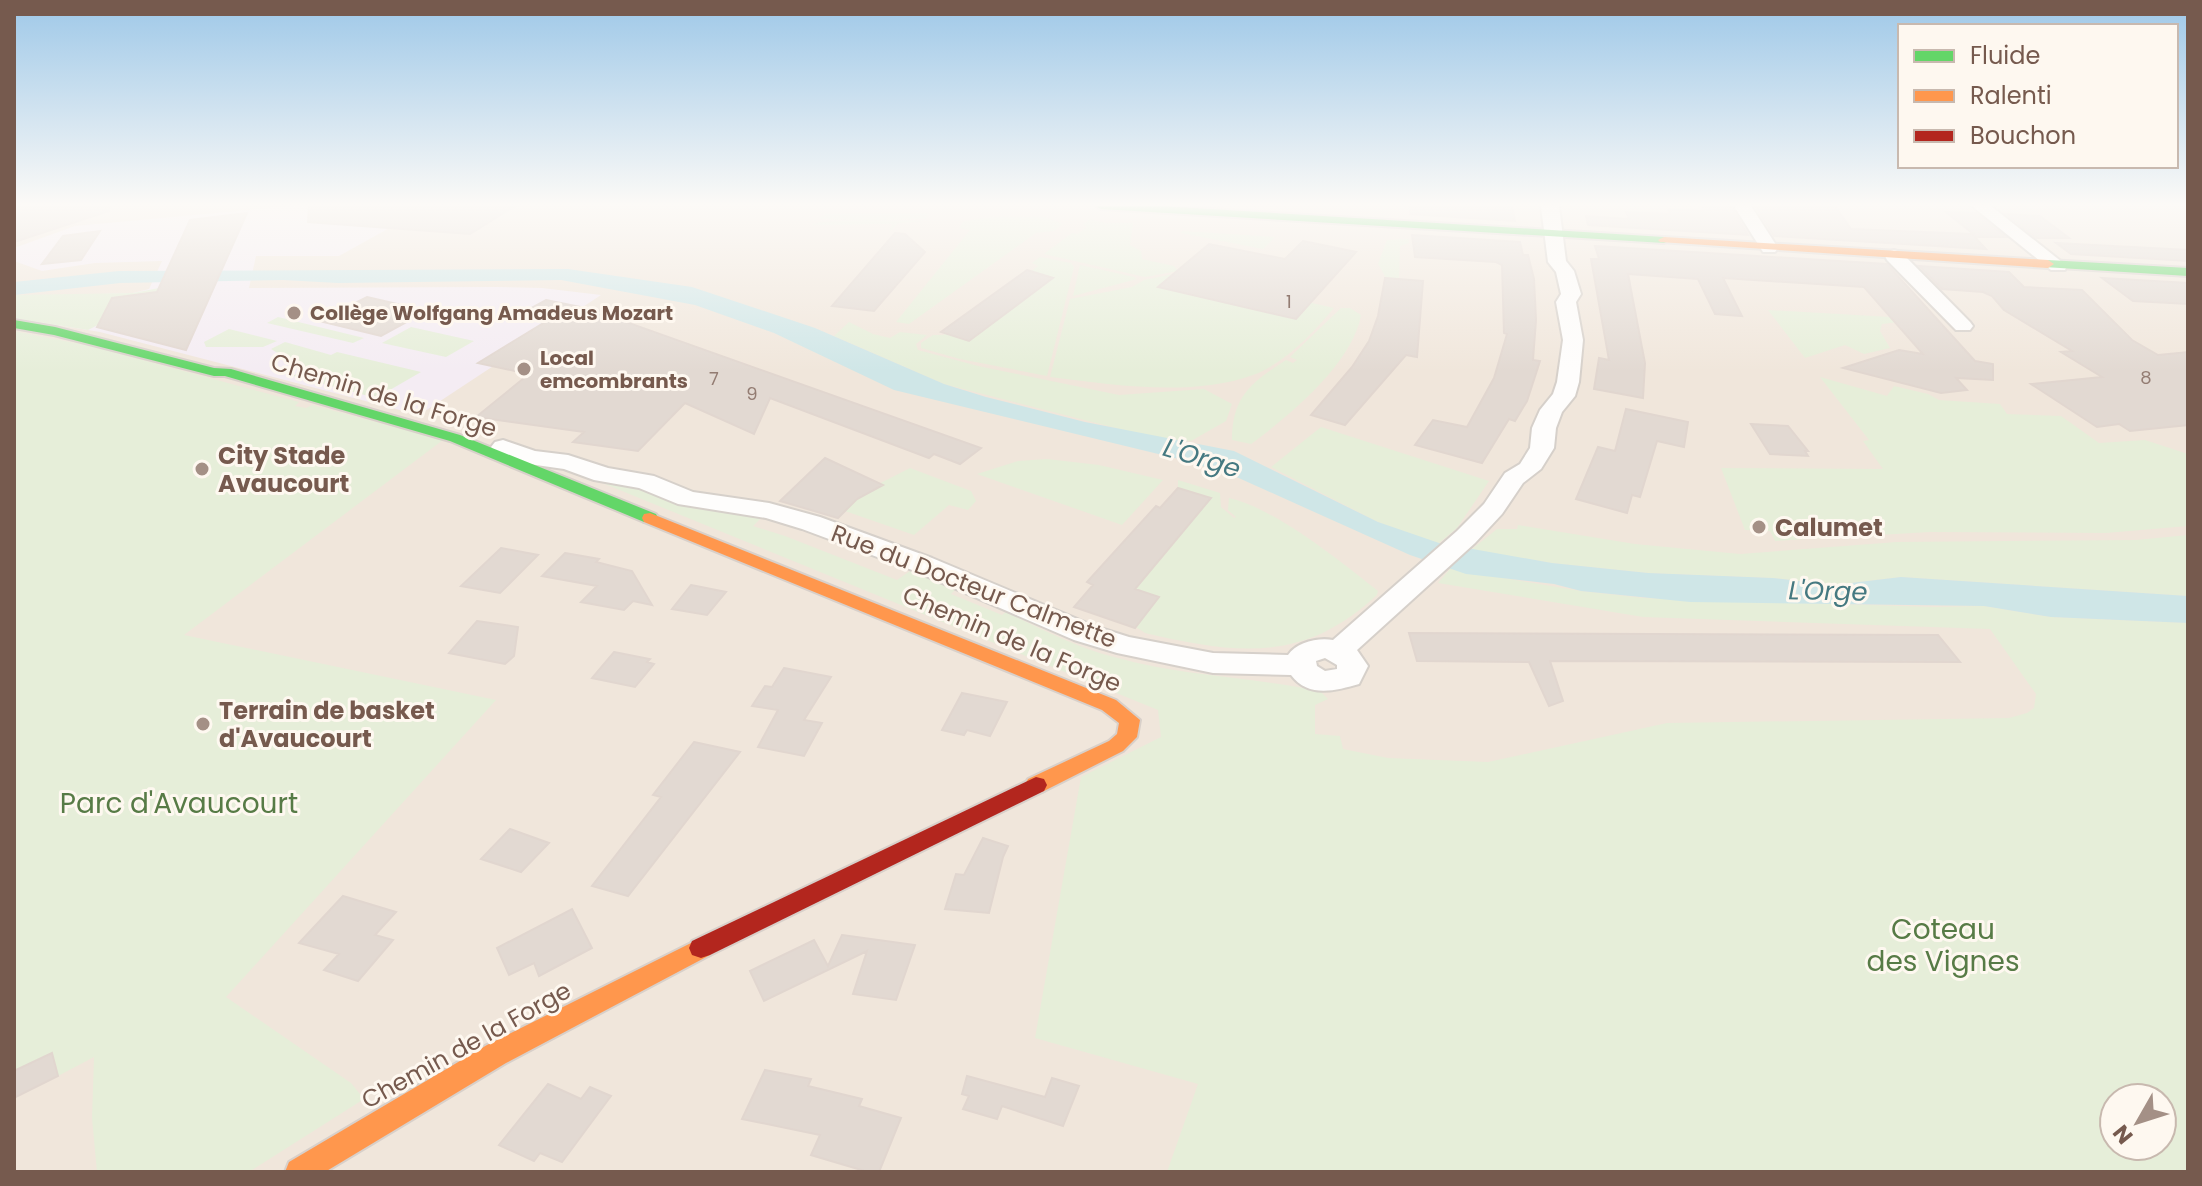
<svg xmlns="http://www.w3.org/2000/svg" width="2202" height="1186" font-family="Poppins,sans-serif">
  <style>
    .residential { fill: #f0e6db; fill-rule: evenodd }
    .education { fill: #f4ecf3 }
    .green { fill: #e6eed9; fill-rule: evenodd }
    .water { fill: #cfe6e7 }
    .building { fill: #e2d9d2; stroke: #e1d6cf; stroke-width: 2 }
    .lines { fill: none; stroke-linecap: round; stroke-linejoin: round }
    .street-casing { stroke: #d6d0ca; stroke-width: 4 }
    .fast-casing { stroke: #d8d0ca; stroke-width: 4 }
    .slow-casing { stroke: #d8d0ca; stroke-width: 4 }
    .jam-casing { stroke: #d8d0ca; stroke-width: 4 }
    .street { fill: #fefdfc; fill-rule: evenodd }
    .fast { fill: #63d668; fill-rule: evenodd }
    .slow { fill: #ff974d; fill-rule: evenodd }
    .jam { fill: #b3261e; fill-rule: evenodd }
    .poi-dot { fill: #a49086; stroke: #fef8f0; stroke-width: 3 }
    .labels { text-anchor: middle; dominant-baseline: central; stroke-width: 6; stroke-linejoin: round; paint-order: stroke }
    .far-number-label { font-size: 18px; fill: #937c72 }
    .far-poi-label { font-size: 20px; font-weight: bold; fill: #765a4e; stroke: #fef8f0; text-anchor: start }
    .street-label { font-size: 24px; fill: #765a4e; stroke: #fef8f0 }
    .poi-label { font-size: 24px; font-weight: bold; fill: #765a4e; stroke: #fef8f0; text-anchor: start }
    .water-label { font-size: 26px; font-style: italic; fill: #457981; stroke: #fef8f0 }
    .near-park-label { font-size: 28px; fill: #577b46; stroke: #fef8f0 }
  </style>
  <rect width="100%" height="100%" fill="#f8f3ed"/>
  <path class="residential" d="M14,206H2188V1172H14ZM2114,1098H2162V1146H2114Z"/>
  <path class="education" d="M290,206H429L339,256H256L249,288L497,287L542,288L601,295L419,415L100,332L14,318L36,296L133,293L149,289L162,261L95,263L42,271L14,261V248L75,226Z"/>
  <path class="green" d="M929,213L926,219L867,220L924,221L899,223L889,232L892,224L811,225L821,222L866,220L819,219L825,214Z
    M993,217H1045L1063,224L1054,231L1036,233L909,324L896,322L970,230L959,228L964,221Z
    M1089,219L1106,223H1133L1130,245L1141,251L1142,259L1174,266L1178,271L1145,277L1044,254L1072,233L1077,234L1087,227L1083,225Z
    M1183,231L1275,237L1263,249L1181,233Z
    M1408,239L1409,243L1400,246L1399,279L1386,278L1378,264L1387,240Z
    M1040,257L1071,263L1074,267L1047,376L960,359L921,348V343L933,335H943L1038,266L1032,263Z
    M1080,265L1134,277L1137,279L1073,296Z
    M1179,273L1334,308C1313,333 1285,363 1253,375C1193,397 1113,385 1050,377L1070,299L1132,287L1144,280Z
    M159,288L155,296L88,330L14,318V295L133,293Z
    M1341,308H1350L1361,315C1353,363 1289,416 1251,444L1232,440C1232,396 1252,382 1286,360L1293,363L1297,360L1290,357Z
    M1768,310L1925,319L1882,324L1880,331L1890,348L1864,354L1845,345L1805,358Z
    M278,317L364,338L353,343L267,323Z
    M849,322L873,334L890,338L900,332L927,335L916,344L918,350L978,366L1119,395L1204,389L1232,404L1226,421L1191,441L1151,437L944,384L834,336Z
    M411,327L474,341L446,357L382,343Z
    M229,329L277,341L263,347H206L204,342Z
    M14,331L90,346L299,402L295,406L306,408L312,405L443,440L184,635L496,700L226,997L351,1083L364,1099L249,1172H97L92,1118L94,1057L58,1076L52,1053L14,1071Z
    M285,342L331,355L337,352L421,372L376,398L293,376L304,369L271,349Z
    M1820,377L1887,396L1894,386L1928,394L1939,400L2000,404L2007,414L2061,416L2099,443L2145,440L2188,454V526L2106,533L1930,532L1775,541L1770,531L1745,530L1721,468L1883,469L1863,441L1869,440Z
    M1321,427L1489,481L1457,528L1439,543L1434,542L1378,522L1271,467Z
    M1047,459L1099,465L1163,480L1122,525L977,474L1018,461Z
    M910,468L971,491L976,501L968,510L949,505L914,535L845,511L863,492Z
    M1178,480L1220,493L1221,507L1234,518L1236,517L1228,510L1229,498C1275,508 1341,562 1378,591L1377,595C1303,664 1236,654 1145,633L1136,627L1159,597L1135,589L1211,498L1178,488Z
    M602,481L628,483L687,506L763,516L753,526L785,536L897,580L910,571L955,590L951,594L1002,615L1006,612C1041,629 1076,647 1114,657C1181,676 1252,677 1320,691L1328,699L1315,705V734L1340,736L1343,749L1388,758L1488,762L1667,723L2009,718L2027,713L2034,708L2036,694L1990,629L1643,617L1438,583L1450,569L1581,591L1644,598L1933,607L1984,606L2051,617L2188,623V1172H1167L1198,1084L1035,1038L1081,777L1161,737L1158,710L600,482ZM2114,1098H2162V1146H2114Z
    M1518,525L1635,544L1740,554L1897,542L2136,540L2188,535V596L1901,577L1834,585L1773,578L1648,573L1552,563L1471,550L1497,529H1517Z"/>
  <path class="water" d="M568,269L692,287L815,328L944,384L986,397L1085,422L1234,451L1378,522L1439,543L1552,563L1648,573L1773,578L1834,585L1901,577L2188,596V623L2051,617L1984,606L1690,602L1581,591L1554,584L1466,574L1410,555L1232,475L1179,459L894,390L774,333L695,305L561,280L338,283L283,280L120,283L14,295V282L119,271Z"/>
  <path class="building" d="M14,206H109V211L14,242Z
    M309,206H515L470,234L308,222Z
    M1410,206H1512L1515,221L1410,214Z
    M1702,206H1731L1748,235L1588,225L1586,216L1629,219L1626,212L1671,214L1668,209L1704,211Z
    M1755,206H1835L1851,229L1972,234L1986,249L1774,236Z
    M1946,212L1976,213L2006,237H1977Z
    M247,213L186,350L97,327L112,298L157,292L190,220Z
    M2006,214L2040,216L2069,238H2036Z
    M100,231L81,260L42,264L63,236Z
    M895,233L905,234L925,252L874,311L832,306Z
    M1412,235L1520,242L1523,255H1528L1534,279L1536,320L1533,360L1540,361L1527,401L1515,421L1509,419L1482,463L1415,445L1433,420L1467,427L1494,378L1507,334L1504,333L1502,265L1496,262L1415,257Z
    M1303,241L1356,252L1296,319L1158,287L1209,244L1285,259Z
    M2056,243L2188,250V261L2071,254Z
    M1595,246L1887,264L1975,361L1993,364V380L1956,378L1967,390L1941,393L1843,368L1899,350L1923,354L1864,287L1723,278L1742,316L1715,314L1698,279L1628,274L1645,363L1643,398L1594,389L1599,358L1609,360L1591,259H1599Z
    M1919,266L2009,272L2024,287L2082,290L2132,340L2158,355L2188,352V425L2130,431L2119,424L2097,427L2031,384L2102,377L2061,352L2072,351L2004,310L1992,296L1983,292L1942,289Z
    M1027,270L1053,278L969,341L941,332Z
    M1385,278L1423,281L1417,357L1406,355L1345,425L1311,415L1352,367L1369,341L1378,316Z
    M2102,278L2188,283V304L2133,301Z
    M367,297L427,311L381,336L319,321Z
    M546,300L610,313L609,316L981,448L960,464L934,454L929,458L770,398L754,434L685,403L638,451L573,442L584,432L476,417L529,374L478,363L545,322L515,317Z
    M1626,409L1688,422L1684,447L1657,441L1640,497L1632,495L1627,513L1576,499L1598,447L1615,451Z
    M1751,424L1788,426L1808,451H1805L1808,456L1770,454Z
    M825,458L883,485L857,499L838,518L780,501Z
    M1178,488L1211,498L1135,589L1159,597L1135,628L1074,607L1093,585L1087,582L1156,506L1160,508Z
    M501,548L538,555L500,593L461,586Z
    M565,553L599,559L596,562L632,571L652,605L633,601L624,610L581,602L597,586L542,576Z
    M691,585L726,592L707,615L672,609Z
    M477,621L518,627L514,656L505,664L449,653Z
    M1409,633L1938,635L1960,662L1550,661L1563,701L1549,706L1529,662L1417,661Z
    M614,652L650,659L647,662L654,664L635,687L592,678Z
    M784,668L831,677L804,720L822,723L804,756L758,747L778,710L752,706L765,686L772,687Z
    M962,693L1007,702L990,736L967,730L964,735L942,730Z
    M694,742L740,752L628,896L592,886L661,797L653,795Z
    M510,829L549,843L521,872L481,859Z
    M983,838L1008,846L1003,857L989,913L945,909L956,874L964,875Z
    M343,896L396,912L375,935L393,940L358,981L324,970L339,954L299,943Z
    M572,909L592,948L539,976L534,963L509,975L497,948Z
    M842,935L915,945L896,1000L853,994L867,951L764,1001L750,971L814,940L828,966Z
    M52,1053L58,1076L14,1098V1071Z
    M765,1070L811,1079L808,1086L862,1099L859,1106L901,1118L879,1172H868L811,1155L820,1135L742,1119Z
    M967,1076L1045,1097L1052,1078L1079,1086L1063,1126L1002,1106L997,1119L963,1109L969,1096L962,1094Z
    M548,1084L581,1099L590,1087L611,1096L562,1162L540,1153L534,1161L499,1145Z"/>
  <g class="lines">
    <defs>
      <path id="street" d="M1541,206H1559L1566,261L1574,271L1581,294L1576,302L1583,340L1579,382L1575,396L1562,412L1556,428L1554,448L1541,469L1523,483L1502,514L1475,543L1357,650L1368,666L1359,684C1335,691 1308,698 1291,675L1213,673L1117,653L1074,640L912,570L802,529L766,518L678,504L639,488L594,480L564,469L522,463L495,452L491,447L495,442L503,440L535,451L568,455L608,468L654,476L693,492L769,503L820,517L932,558L1094,626L1129,637L1213,653L1288,655C1296,642 1319,637 1333,640L1457,531L1484,504L1505,473L1520,464L1530,448L1532,428L1540,410L1553,394L1557,382L1563,340L1556,302L1561,294L1556,272L1548,262ZM1325,658L1337,665V669L1325,671L1317,666L1316,661Z
        M1734,206H1751L1778,248L1775,252H1763Z
        M1972,206H1991L2067,266L2065,270H2051Z
        M1894,250L1901,252L1970,322L1973,326L1970,330H1956L1887,260L1885,256L1887,252Z"/>
      <path id="fast" d="M1096,206H1162L1664,237L1670,240L1664,243L1101,209Z
        M2048,260L2188,268V276L2044,267V261Z
        M14,320L55,327L214,368L231,369L460,435L656,514L658,518L656,522H644L450,441L225,376H214L54,335L14,328Z"/>
      <path id="slow" d="M1664,237L2048,260L2054,264L2048,268L1660,242L1658,240Z
        M650,513L1116,700L1140,720L1137,737L1123,751L1044,791L1036,793L1028,791L1025,785L1028,779L1109,741L1117,734L1119,723L1102,710L644,522L642,518L644,514Z
        M701,938L710,941L713,948L710,955L506,1063L325,1172H285L289,1162L487,1045Z"/>
      <path id="jam" d="M1036,777L1044,779L1047,785L1044,791L710,955L701,958L692,955L689,948L692,941Z"/>
    </defs>
    <use href="#street" class="street-casing"/>
    <use href="#fast" class="fast-casing"/>
    <use href="#slow" class="slow-casing"/>
    <use href="#jam" class="jam-casing"/>
    <use href="#street" class="street"/>
    <use href="#fast" class="fast"/>
    <use href="#slow" class="slow"/>
    <use href="#jam" class="jam"/>
  </g>
  <linearGradient id="sky" x2="0" y2="1"><stop stop-color="#9ec8e8"/><stop offset="0.55" stop-color="#fcfaf7"/><stop offset="1" stop-color="#fcfaf7" stop-opacity="0"/></linearGradient>
  <rect width="2202" height="372" fill="url(#sky)"/>
  <g class="poi-dot">
    <circle cx="294" cy="313" r="8"/>
    <circle cx="524" cy="369" r="8"/>
    <circle cx="202" cy="469" r="8"/>
    <circle cx="1759" cy="527" r="8"/>
    <circle cx="203" cy="724" r="8"/>
  </g>
  <g class="labels">
    <g class="far-number-label">
      <text x="1289" y="301">1</text>
      <text x="2146" y="377">8</text>
      <text x="714" y="378">7</text>
      <text x="752" y="393">9</text>
    </g>
    <g class="far-poi-label">
      <text x="310" y="313">Collège Wolfgang Amadeus Mozart</text>
      <text x="540" y="358">Local<tspan x="540" dy="23">emcombrants</tspan></text>
    </g>
    <g class="street-label">
      <text transform="translate(384 395) rotate(17)">Chemin de la Forge</text>
      <text transform="translate(974 586) rotate(21)">Rue du Docteur Calmette</text>
      <text transform="translate(1012 639) rotate(23)">Chemin de la Forge</text>
      <text transform="translate(466 1045) rotate(-29)">Chemin de la Forge</text>
    </g>
    <g class="poi-label">
      <text x="218" y="455">City Stade<tspan x="218" dy="28">Avaucourt</tspan></text>
      <text x="1775" y="527">Calumet</text>
      <text x="219" y="710">Terrain de basket<tspan x="219" dy="28">d'Avaucourt</tspan></text>
    </g>
    <g class="water-label">
      <text transform="translate(1202 458) rotate(17)">L'Orge</text>
      <text transform="translate(1828 591) rotate(1)">L'Orge</text>
    </g>
    <g class="near-park-label">
      <text x="179" y="803">Parc d'Avaucourt</text>
      <text x="1943" y="929">Coteau<tspan x="1943" dy="32">des Vignes</tspan></text>
    </g>
  </g>
  <rect width="2202" height="1186" fill="none" stroke="#765a4e" stroke-width="32"/>
  <rect x="1898" y="24" width="280" height="144" fill="#fef8f0" stroke="#c8b9af" stroke-width="2"/>
  <rect x="1914" y="50" width="40" height="12" fill="#63d668" stroke="#c8b9af" stroke-width="2"/>
  <text x="1970" y="64" font-size="24" fill="#765a4e">Fluide</text>
  <rect x="1914" y="90" width="40" height="12" fill="#ff974d" stroke="#c8b9af" stroke-width="2"/>
  <text x="1970" y="104" font-size="24" fill="#765a4e">Ralenti</text>
  <rect x="1914" y="130" width="40" height="12" fill="#b3261e" stroke="#c8b9af" stroke-width="2"/>
  <text x="1970" y="144" font-size="24" fill="#765a4e">Bouchon</text>
  <g transform="translate(2138 1122) rotate(231)"><circle r="38" fill="#fef8f0" stroke="#c8b9af" stroke-width="2"/>
  <path d="M0-6L14 30L0 20L-14 30Z" fill="#a49086"/>
  <text y="-12" font-size="22" font-weight="bold" text-anchor="middle" fill="#765a4e">N</text>
  </g>
</svg>
